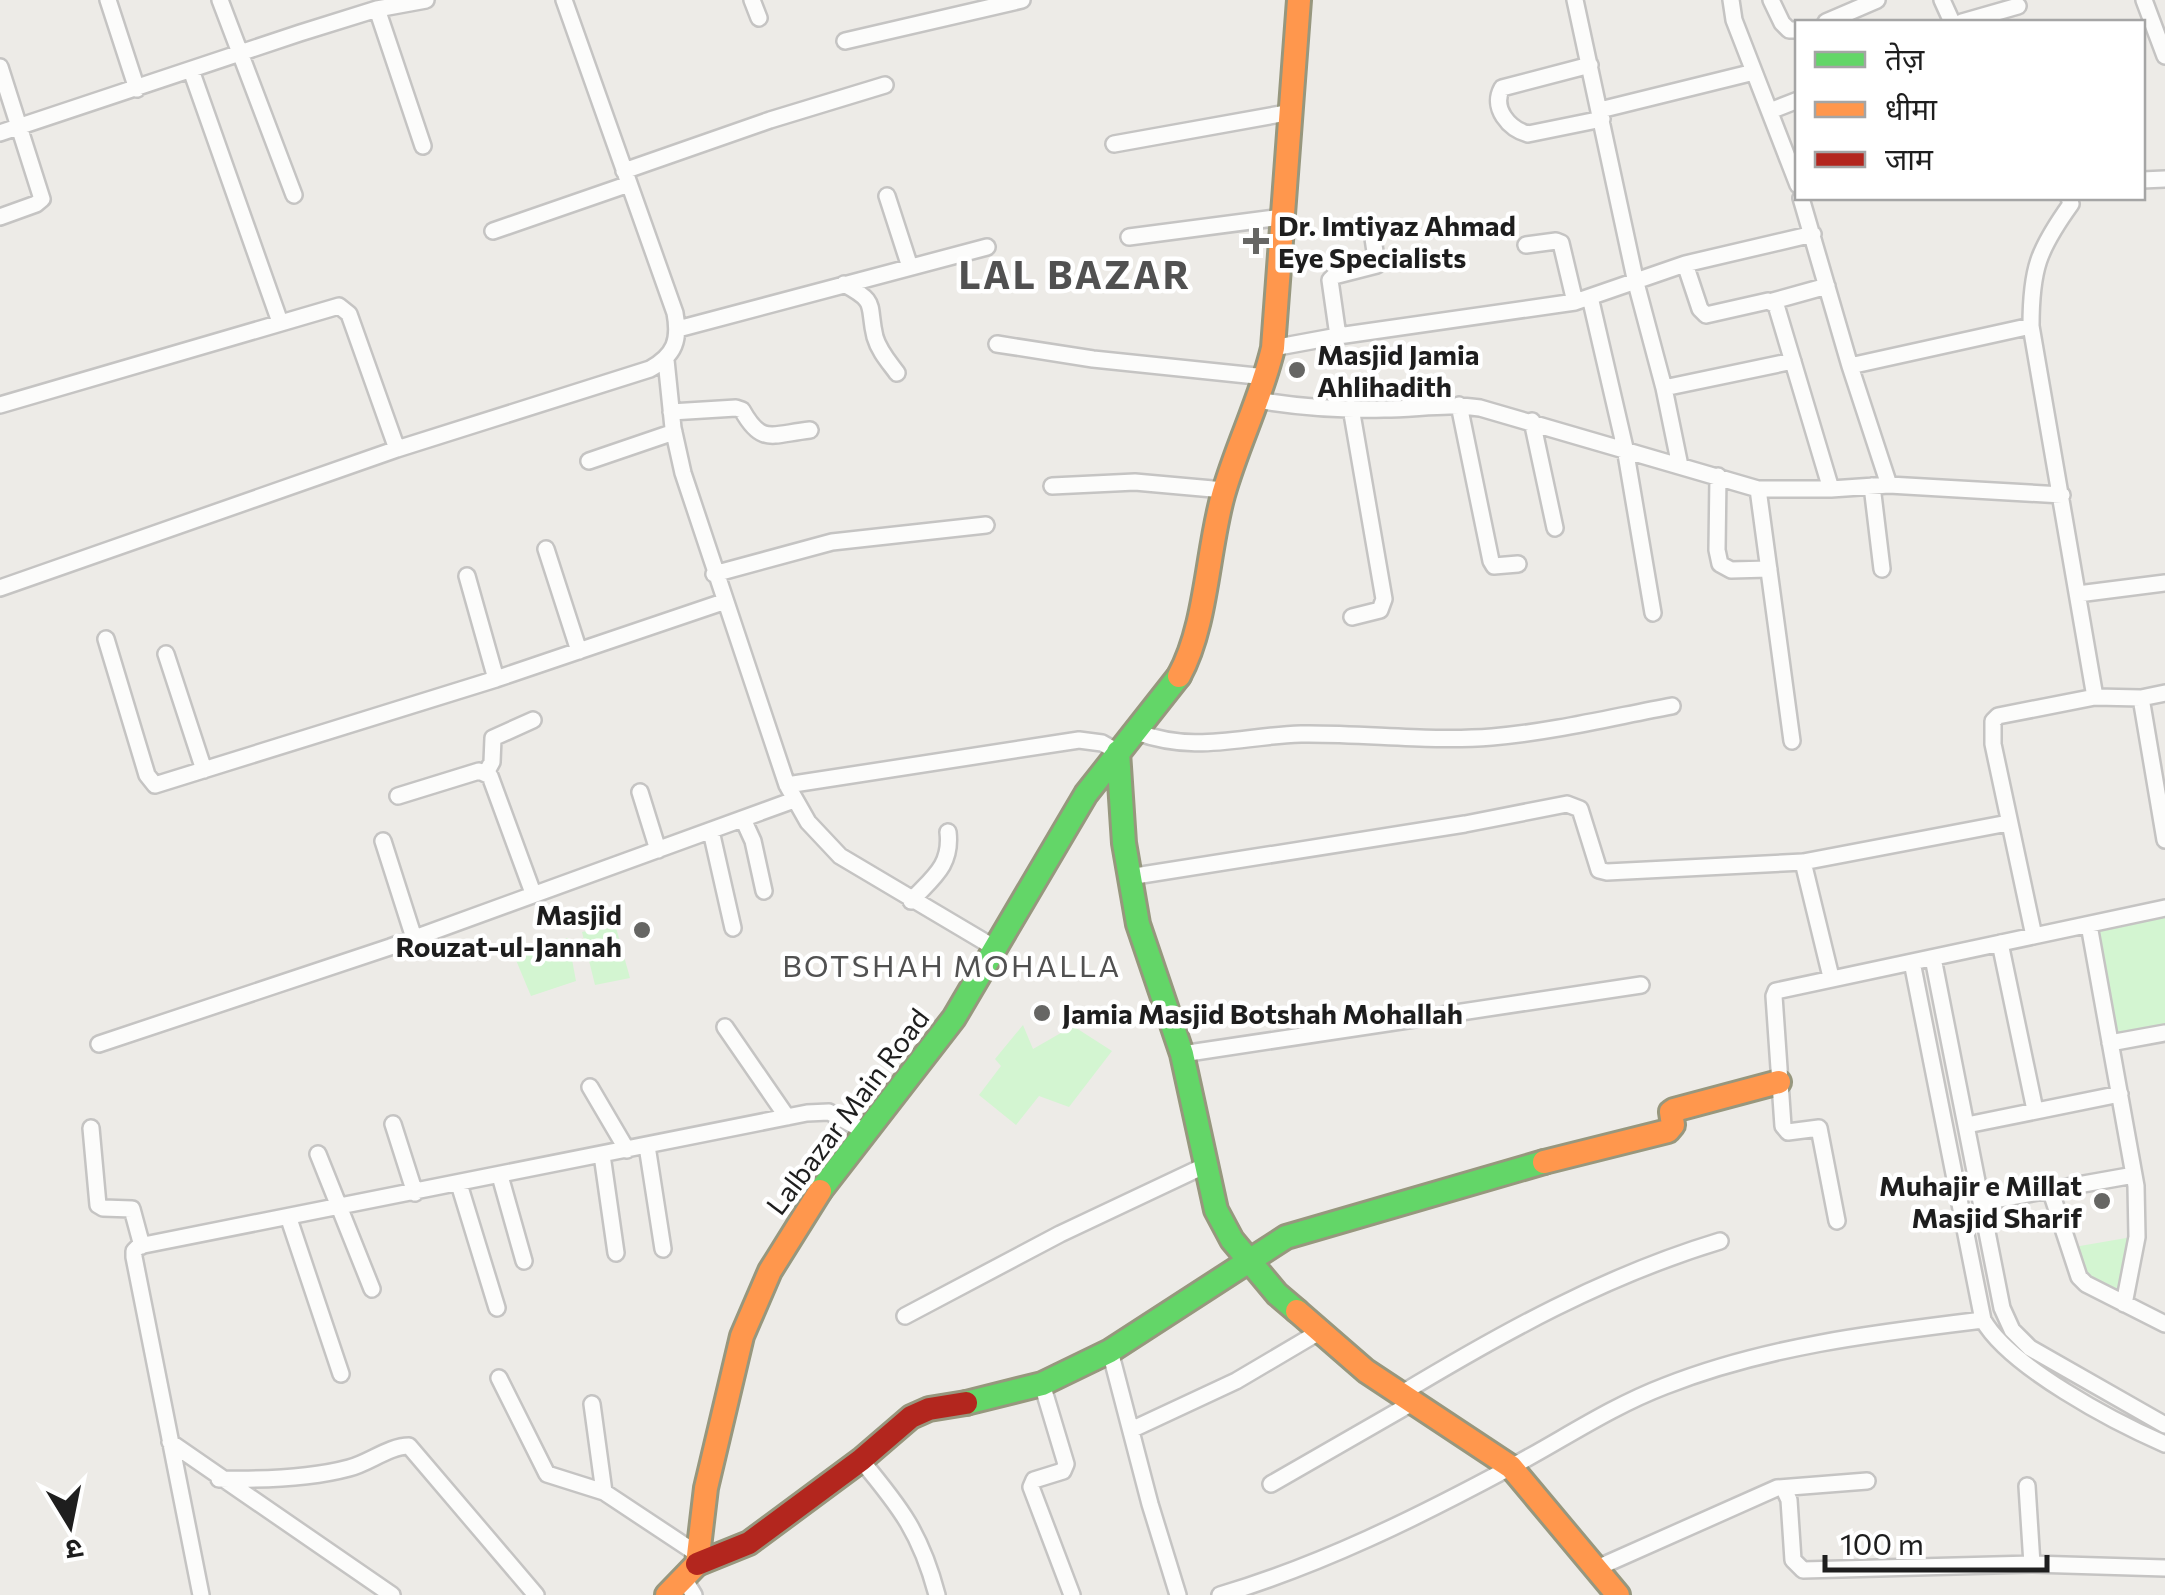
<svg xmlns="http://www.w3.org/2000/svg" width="2165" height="1595" font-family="Commissioner,'Noto Sans Devanagari',sans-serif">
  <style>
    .park { fill: #d3f5d1 }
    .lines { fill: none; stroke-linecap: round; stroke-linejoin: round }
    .street-casing { stroke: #c5c4c3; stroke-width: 20 }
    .fast-casing { stroke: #97977e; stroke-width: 28 }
    .slow-casing { stroke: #97977e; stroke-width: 28 }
    .jam-casing { stroke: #97977e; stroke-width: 28 }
    .street { stroke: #fcfcfb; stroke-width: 15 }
    .fast { stroke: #63d668; stroke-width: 22 }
    .slow { stroke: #ff974d; stroke-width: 22 }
    .jam { stroke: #b3261e; stroke-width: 22 }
    .poi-dot { fill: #666664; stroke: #fff; stroke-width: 4 }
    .labels { text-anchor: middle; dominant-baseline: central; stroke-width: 9; stroke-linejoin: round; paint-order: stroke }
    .poi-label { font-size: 28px; font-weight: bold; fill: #1e1e1e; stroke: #fff; text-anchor: start }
    .street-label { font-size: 28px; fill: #1e1e1e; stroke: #fff }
    .neighbourhood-label { font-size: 30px; letter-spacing: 2.5px; fill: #515151; stroke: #fff }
    .district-label { font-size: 38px; font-weight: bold; letter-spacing: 2.5px; fill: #515151; stroke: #fff }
  </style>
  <rect width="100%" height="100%" fill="#edebe7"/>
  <path class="park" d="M2165,915V1028L2116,1037L2095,929Z
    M615,924L630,978L595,985L582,932Z
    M568,938L576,981L531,996L513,953Z
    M1023,1025L1033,1049L1073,1026L1112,1051L1069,1107L1039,1096L1016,1125L979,1095L1001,1066L995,1059Z
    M2132,1237L2121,1295L2083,1276L2074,1247Z"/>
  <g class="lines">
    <defs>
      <path id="street" d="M108,0L137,89
        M220,0L294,195
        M752,0L759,18
        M1575,0L1636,283L1664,388L1680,466
        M1731,0L1734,20L1798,185
        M1771,0L1782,23L1789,30H1798
        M1942,0L1952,22
        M2144,0L2165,56
        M377,9L423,146
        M1826,22L1877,0
        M1962,22L2018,6
        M845,41L1022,0
        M1590,65L1502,88C1491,108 1509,129 1528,134L1602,119
        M0,67L42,199L36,204L0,217
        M191,70L280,322
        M1600,110L1754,72
        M1770,111L1798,100
        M0,133L300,33L377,9L426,0
        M1114,144L1292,112
        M624,171L770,120L885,85
        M2142,180L2165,179
        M887,196L910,267
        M1801,198L1850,366L1889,485
        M2069,198L2071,204C2038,250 2031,269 2031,326L2095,697
        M493,231L629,184
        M1129,237L1282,217
        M1526,245L1556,241L1561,243L1575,302
        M1685,264L1700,309L1706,315L1768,301L1776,305L1831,489
        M844,284C879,303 867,304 875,337C879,351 889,362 897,373
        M1590,297L1625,448L1653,613
        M1773,301L1827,286
        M678,329L987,247
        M1338,336L1330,280L1334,276L1377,265L1371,225
        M997,344L1093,359L1266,377
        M1273,348L1338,336L1575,302L1685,264L1813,234
        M666,360L673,428L683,473L787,785L808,822L840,856L995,948
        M1850,366L2031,326
        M1664,388L1793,361
        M1257,400C1298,407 1342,410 1384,409C1417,409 1448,403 1480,408L1758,489H1831L1889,485L2062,495
        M0,405L339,306L349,314L397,449
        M1459,405L1491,561L1494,566L1518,564
        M1351,408L1384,599L1380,610L1352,617
        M671,412L736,408L742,410C762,446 772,434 810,430
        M1532,421L1555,528
        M589,461L674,432
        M1718,476L1717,550L1720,564L1731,570L1769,569
        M1052,486L1135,482L1224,490
        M1872,486L1882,569
        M1758,489L1792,741
        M546,549L579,651
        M714,574L832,542L986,525
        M467,576L496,679
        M0,588L397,449L650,369C675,355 680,340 675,313L564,0
        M2078,594L2165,583
        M106,639L147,775L155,785L496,679L723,602
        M166,654L204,770
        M2141,698L2165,693
        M1136,732C1198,754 1239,736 1301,734C1364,733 1429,742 1492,737C1552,732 1613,717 1672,706
        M486,773L492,762L493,738L533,720
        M787,785L1079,740L1102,743L1118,752
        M640,792L658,850
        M398,796L479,771L490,776L533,893
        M743,819L753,841L764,891
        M711,831L733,928
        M383,841L414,938
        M1803,862L1831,977
        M1129,877L1465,824L1567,804L1580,809L1599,870L1607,872L1803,862L2008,823
        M911,901C932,878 952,866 948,832
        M2089,925L2136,1186L2137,1237L2124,1304
        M2034,936L1993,744V721L1998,716L2095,697L2141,698L2165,840
        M2000,943L2035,1110
        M1933,958L2002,1308L2012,1330L2030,1348L2165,1425
        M1912,962L1983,1320C2010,1367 2114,1422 2165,1444
        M725,1027L787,1117
        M2110,1043L2165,1033
        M99,1044L390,947L794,800
        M1182,1054L1641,985
        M590,1087L627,1150
        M393,1124L415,1193
        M1967,1125L2120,1094
        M91,1128L98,1205L103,1208L132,1209L142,1246
        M647,1146L663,1249
        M318,1154L372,1289
        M602,1155L616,1253
        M500,1176L524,1261
        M459,1184L497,1308
        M2050,1189L2079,1277L2086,1284L2165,1324
        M1982,1202L2134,1175
        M289,1219L341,1374
        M1837,1221L1819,1128L1788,1132L1783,1126L1774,996L1776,991L2165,908
        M905,1316L1060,1234L1204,1166
        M1110,1351L1150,1504L1178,1595
        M499,1378L547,1474L604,1492L699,1555
        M1042,1384L1066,1464L1063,1471L1034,1480L1031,1487L1072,1595
        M1399,1395C1502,1333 1604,1276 1720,1241
        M592,1404L604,1492
        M1131,1430L1236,1381L1319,1332
        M170,1442L392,1595
        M861,1460C901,1508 921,1534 937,1595
        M219,1479C261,1480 308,1479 349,1468C369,1463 389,1446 409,1446L536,1595
        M1271,1484L1412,1403
        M2027,1486L2032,1564
        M1784,1489L1789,1500L1793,1560L1803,1570L2032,1564L2165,1568
        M1597,1568L1777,1488L1867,1481
        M685,1580L694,1595
        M201,1595L134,1257V1251L139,1246L807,1113L829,1112L866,1132
        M1220,1595C1321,1565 1418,1517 1511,1467C1562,1440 1610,1407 1665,1386C1766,1346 1876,1333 1983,1320"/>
      <path id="fast" d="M1118,752L1124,843L1138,924L1182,1054L1216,1210L1232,1240L1277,1294L1297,1311
        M820,1191L954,1018L1086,794L1179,676
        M966,1403L1042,1384L1110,1351L1286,1237L1544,1162"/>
      <path id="slow" d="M1179,676C1207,625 1207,552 1223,495C1237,445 1261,399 1273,348L1299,0
        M1544,1162L1668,1131L1673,1125L1671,1112L1674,1110L1779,1082
        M1297,1311L1366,1371L1511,1467L1618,1595
        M667,1595L697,1564L706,1488L742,1336L770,1271L820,1191"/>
      <path id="jam" d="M697,1564L749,1543L861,1460L911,1417L929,1409L966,1403"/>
    </defs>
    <use href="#street" class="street-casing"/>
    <use href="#fast" class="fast-casing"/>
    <use href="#slow" class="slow-casing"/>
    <use href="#jam" class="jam-casing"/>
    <use href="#street" class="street"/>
    <use href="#fast" class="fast"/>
    <use href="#slow" class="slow"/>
    <use href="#jam" class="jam"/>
  </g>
  <g class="poi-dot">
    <path d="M1251 226h10v10h10v10h-10v10h-10v-10h-10v-10h10z"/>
    <circle cx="1297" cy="370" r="10"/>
    <circle cx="642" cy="930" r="10"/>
    <circle cx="1042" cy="1013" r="10"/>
    <circle cx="2102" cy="1201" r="10"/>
  </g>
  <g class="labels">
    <g class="poi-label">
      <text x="1278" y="225">Dr. Imtiyaz Ahmad<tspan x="1278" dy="32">Eye Specialists</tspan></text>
      <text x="1317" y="354">Masjid Jamia<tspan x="1317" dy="32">Ahlihadith</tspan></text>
      <text x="622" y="914" text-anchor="end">Masjid<tspan x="622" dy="32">Rouzat-ul-Jannah</tspan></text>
      <text x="1062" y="1013">Jamia Masjid Botshah Mohallah</text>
      <text x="2082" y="1185" text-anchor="end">Muhajir e Millat<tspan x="2082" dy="32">Masjid Sharif</tspan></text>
    </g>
    <g class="street-label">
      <text transform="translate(847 1111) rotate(-53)">Lalbazar Main Road</text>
    </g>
    <g class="neighbourhood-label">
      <text x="952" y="964">BOTSHAH MOHALLA</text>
    </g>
    <g class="district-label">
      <text x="1075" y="273">LAL BAZAR</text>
    </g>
  </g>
  <rect x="1795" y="20" width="350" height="180" fill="#ffffff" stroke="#a5a5a5" stroke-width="2.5"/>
  <rect x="1815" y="52" width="50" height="15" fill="#63d668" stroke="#a5a5a5" stroke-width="2.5"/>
  <text x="1885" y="70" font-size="30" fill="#1e1e1e">तेज़</text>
  <rect x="1815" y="102" width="50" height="15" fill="#ff974d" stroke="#a5a5a5" stroke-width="2.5"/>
  <text x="1885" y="120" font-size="30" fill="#1e1e1e">धीमा</text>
  <rect x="1815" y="152" width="50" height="15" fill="#b3261e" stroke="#a5a5a5" stroke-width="2.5"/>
  <text x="1885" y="170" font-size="30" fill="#1e1e1e">जाम</text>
  <g transform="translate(70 1525) rotate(170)" stroke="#ffffff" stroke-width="8" paint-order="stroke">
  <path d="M0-8L18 38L0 25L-18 38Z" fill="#1e1e1e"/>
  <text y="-15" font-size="28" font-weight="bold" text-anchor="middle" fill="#1e1e1e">उ</text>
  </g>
  <path d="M1825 1555v15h222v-15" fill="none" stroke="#1e1e1e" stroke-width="5"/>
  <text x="1840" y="1555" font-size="30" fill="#1e1e1e" stroke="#ffffff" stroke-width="8" paint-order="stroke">100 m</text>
</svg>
